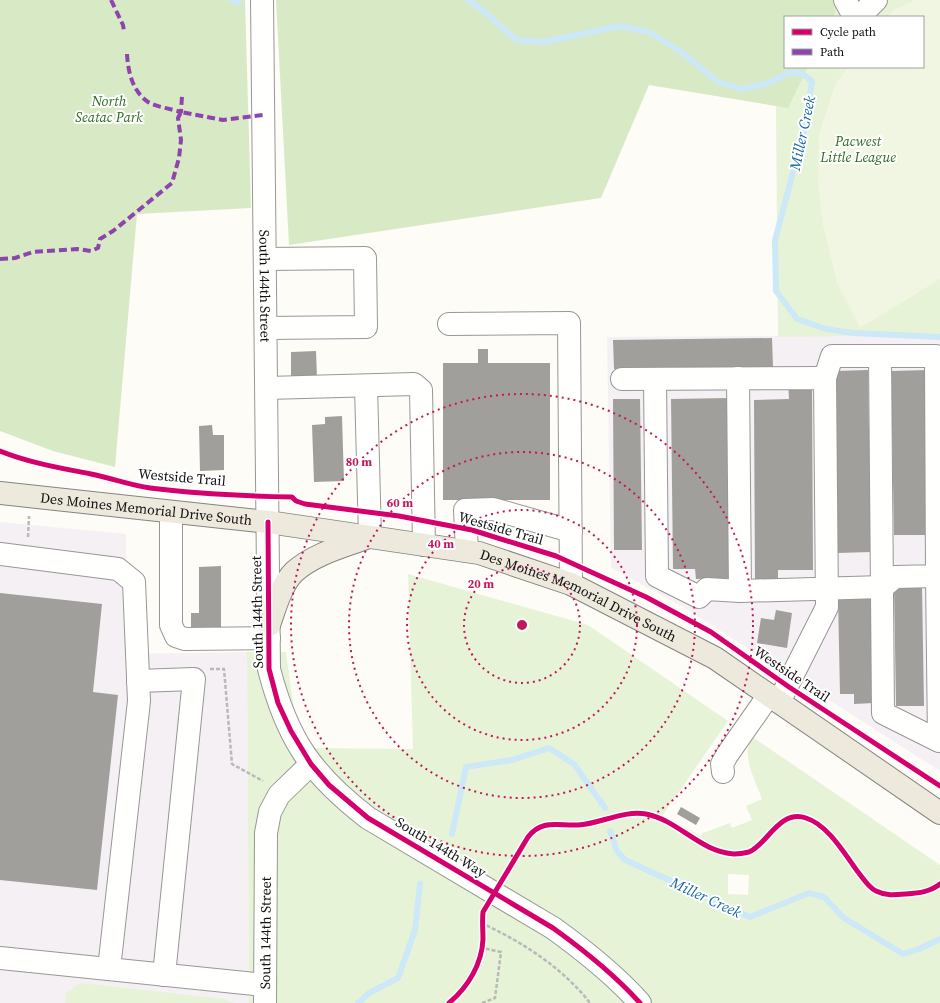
<svg xmlns="http://www.w3.org/2000/svg" width="940" height="1003" font-family="'Source Serif 4',serif">
  <style>
    .industrial { fill: #f5f0f3 }
    .green { fill: #e7f3d7; fill-rule: evenodd }
    .forest { fill: #d8eac5 }
    .pitch { fill: #f0f6e1 }
    .lines { fill: none; stroke-linecap: round; stroke-linejoin: round }
    .stream { stroke: #cde8f7; stroke-width: 6 }
    .building { fill: #a19f9c }
    .minor-casing { stroke: #979795; stroke-width: 24 }
    .major-casing { stroke: #858482; stroke-width: 24 }
    .path { stroke: #b9b9b8; stroke-width: 2.5; stroke-dasharray: 4 2; stroke-linecap: butt }
    .minor { stroke: #fffffe; stroke-width: 22 }
    .major { stroke: #ede9dc; stroke-width: 22 }
    .quiet { stroke: #8e44ad; stroke-width: 4; stroke-dasharray: 8 4; stroke-linecap: butt }
    .cycleway-casing { stroke: #fff; stroke-width: 8 }
    .cycleway { stroke: #d6006c; stroke-width: 5 }
    .ring { fill: none; stroke: #c2185b; stroke-width: 2; stroke-dasharray: 2 4 }
    .labels { text-anchor: middle; dominant-baseline: central; stroke-width: 4; stroke-linejoin: round; paint-order: stroke }
    .park-label { font-size: 14px; font-style: italic; fill: #2f6b1f; stroke: #fff }
    .street-label { font-size: 14px; fill: #111; stroke: #fff }
    .water-label { font-size: 15px; font-style: italic; fill: #1768a6; stroke: #fff }
    .centre { fill: #c2185b; stroke: #fff; stroke-width: 2 }
    .ring-label { font-size: 12px; text-anchor: middle; font-weight: bold; fill: #c2185b; stroke: #fff; stroke-width: 4; stroke-linejoin: round; paint-order: stroke }
  </style>
  <rect width="100%" height="100%" fill="#fdfcf7"/>
  <path class="industrial" d="M940,335V771L680,605L611,568L607,337Z
    M0,522L126,534V654L247,652L249,1003H235L224,999L66,993L65,1003H0Z"/>
  <path class="green" d="M775,0H940V335L778,337ZM785,17H923V67H785Z
    M408,574L588,625L728,721L663,815L701,836L703,833L730,823L732,828L752,820L746,806L762,799C757,784 738,751 754,738L940,865V1003H249L247,652H286L299,748L413,749ZM728,874L749,875L748,895L728,894Z
    M81,983L224,999L235,1003H65L66,993Z"/>
  <path class="forest" d="M0,0H245L251,208L137,214L115,467L53,451L0,431Z
    M276,0H841L833,17H785V67H808L788,108L649,85L601,198L289,245Z"/>
  <path class="pitch" d="M915,0H940V279L860,328L837,283L823,225L818,182L819,134L835,85L848,67H923V17H887L894,10Z"/>
  <g class="lines">
    <path class="stream" d="M231,0L239,3
      M468,0L485,12L516,40L543,42L619,26L649,32L684,54L717,81L741,89L766,84L789,73H801L812,81L804,131L775,240L776,291L797,319L826,329L853,333L940,337
      M610,831L617,851L625,860L750,917L809,893L824,897L844,918L903,954L919,949L940,939
      M452,834L466,767L512,760L549,748L574,764L605,808
      M358,1003L369,993L398,978L415,930L420,884"/>
  </g>
  <path class="building" d="M772,338L773,367L614,369L613,340Z
    M478,349H488V363H550V500H443V363H478Z
    M316,351L317,378H291V352Z
    M868,370L871,552L838,553L835,371Z
    M928,370L931,535H894L891,371Z
    M788,380H812L813,570H778V583H755L754,400L789,399Z
    M729,398L732,578L696,579L695,569H673L671,399Z
    M613,399H640L642,550H614Z
    M342,416L344,481L314,482L312,425L325,424V417Z
    M212,425L213,435H224V470L200,471L199,426Z
    M221,566V630H191V613H199V567Z
    M894,586H922L924,706H896Z
    M0,593L102,604L93,692L118,695L97,890L0,880Z
    M838,597H871L873,703L854,704V694H840Z
    M776,610L792,613L787,648L757,643L761,618L774,620Z
    M681,807L700,818L696,825L677,814Z"/>
  <g class="lines">
    <defs>
      <g id="minor">
        <path id="s1" d="M262,0L269,669C287,739 311,774 368,818L553,928C585,951 614,974 640,1003"/>
        <path d="M845,0L851,11L862,14L876,0"/>
        <path d="M265,259L365,258L366,327L266,328"/>
        <path d="M449,324L569,323L571,584"/>
        <path d="M880,356L883,713L939,741L937,576"/>
        <path d="M622,379L825,378L827,607L779,702"/>
        <path d="M655,379L657,576L699,597L707,589L740,591L738,378"/>
        <path d="M366,386L370,537"/>
        <path d="M267,388L414,384L421,390L424,545"/>
        <path d="M171,512V625L176,636L185,639L269,638"/>
        <path d="M467,551L465,510L493,509L571,531"/>
        <path d="M0,554L118,569L134,582L139,701L109,969"/>
        <path d="M740,591L883,587L895,577L937,576L936,356H832L825,378"/>
        <path d="M138,681L194,679L164,975"/>
        <path d="M723,772L722,764L727,755L769,695"/>
        <path d="M0,958L265,985"/>
        <path id="s2" d="M265,1003L266,833L270,812L279,795L311,764"/>
      </g>
      <g id="major">
        <path id="s3" d="M0,493L268,522L479,553L571,584L715,658L940,813"/>
        <path d="M269,625C275,608 281,585 294,572C314,554 342,547 366,538"/>
      </g>
    </defs>
    <use href="#minor" class="minor-casing"/>
    <use href="#major" class="major-casing"/>
    <path class="path" d="M28,537L29,516
      M210,669H224L232,764L263,781
      M481,923C521,941 563,968 590,1003
      M451,1001L453,1003
      M482,1003L495,998L501,952L482,948"/>
    <use href="#minor" class="minor"/>
    <use href="#major" class="major"/>
    <path class="quiet" d="M111,0L123,25L124,31
      M127,54C128,71 132,91 148,102C157,107 171,109 181,112L182,96
      M0,259L15,258L33,252L77,249L91,251L98,248L100,239L113,231L172,183L179,158L181,140L178,118L181,112L223,120L263,115"/>
    <defs>
      <path id="cycleway" d="M0,451C30,463 60,468 91,474C111,478 130,485 150,488C196,494 245,496 292,497L296,501L305,504L399,516L472,530L556,556L646,597L711,632L789,687L940,786
        M268,522L269,669L278,703L291,731L311,764L329,785L368,818L553,928C585,951 614,974 640,1003
        M449,1003C468,987 482,964 483,939C483,930 482,922 483,912L528,837C542,819 558,826 578,825C600,824 623,810 646,814C678,820 700,852 734,854C738,854 745,853 749,852C767,845 779,809 806,818C828,825 844,853 858,872C863,878 869,888 876,891C886,896 895,895 906,894C919,893 930,892 940,884"/>
    </defs>
    <use href="#cycleway" class="cycleway-casing"/>
    <use href="#cycleway" class="cycleway"/>
  </g>
  <g class="ring">
    <circle cx="522" cy="625" r="58"/>
    <circle cx="522" cy="625" r="115"/>
    <circle cx="522" cy="625" r="173"/>
    <circle cx="522" cy="625" r="231"/>
  </g>
  <g class="labels">
    <g class="park-label">
      <text x="109" y="101">North<tspan x="109" dy="16">Seatac Park</tspan></text>
      <text x="858" y="141">Pacwest<tspan x="858" dy="16">Little League</tspan></text>
    </g>
    <g class="street-label">
      <text stroke="none"><textPath href="#s1" startOffset="286">South 144th Street</textPath></text>
      <text transform="translate(182 477) rotate(5)">Westside Trail</text>
      <text stroke="none"><textPath href="#s3" startOffset="147">Des Moines Memorial Drive South</textPath></text>
      <text transform="translate(501 528) rotate(16)">Westside Trail</text>
      <text stroke="none"><textPath href="#s3" startOffset="591">Des Moines Memorial Drive South</textPath></text>
      <text transform="translate(257 612) rotate(-91)">South 144th Street</text>
      <text transform="translate(792 674) rotate(34)">Westside Trail</text>
      <text transform="translate(441 847) rotate(31)">South 144th Way</text>
      <text stroke="none"><textPath href="#s2" startOffset="70">South 144th Street</textPath></text>
    </g>
    <g class="water-label">
      <text transform="translate(802 133) rotate(-78)">Miller Creek</text>
      <text transform="translate(706 897) rotate(25)">Miller Creek</text>
    </g>
  </g>
  <circle cx="522" cy="625" r="6" class="centre"/>
  <g class="ring-label">
    <text x="359" y="466">80 m</text>
    <text x="400" y="507">60 m</text>
    <text x="441" y="548">40 m</text>
    <text x="481" y="588">20 m</text>
  </g>
  <rect x="784" y="16" width="140" height="52" fill="#ffffff" stroke="#a0a0a0"/>
  <rect x="792" y="29" width="20" height="6" fill="#d6006c" stroke="#a0a0a0"/>
  <text x="820" y="36" font-size="12" fill="#111111">Cycle path</text>
  <rect x="792" y="49" width="20" height="6" fill="#8e44ad" stroke="#a0a0a0"/>
  <text x="820" y="56" font-size="12" fill="#111111">Path</text>
</svg>
